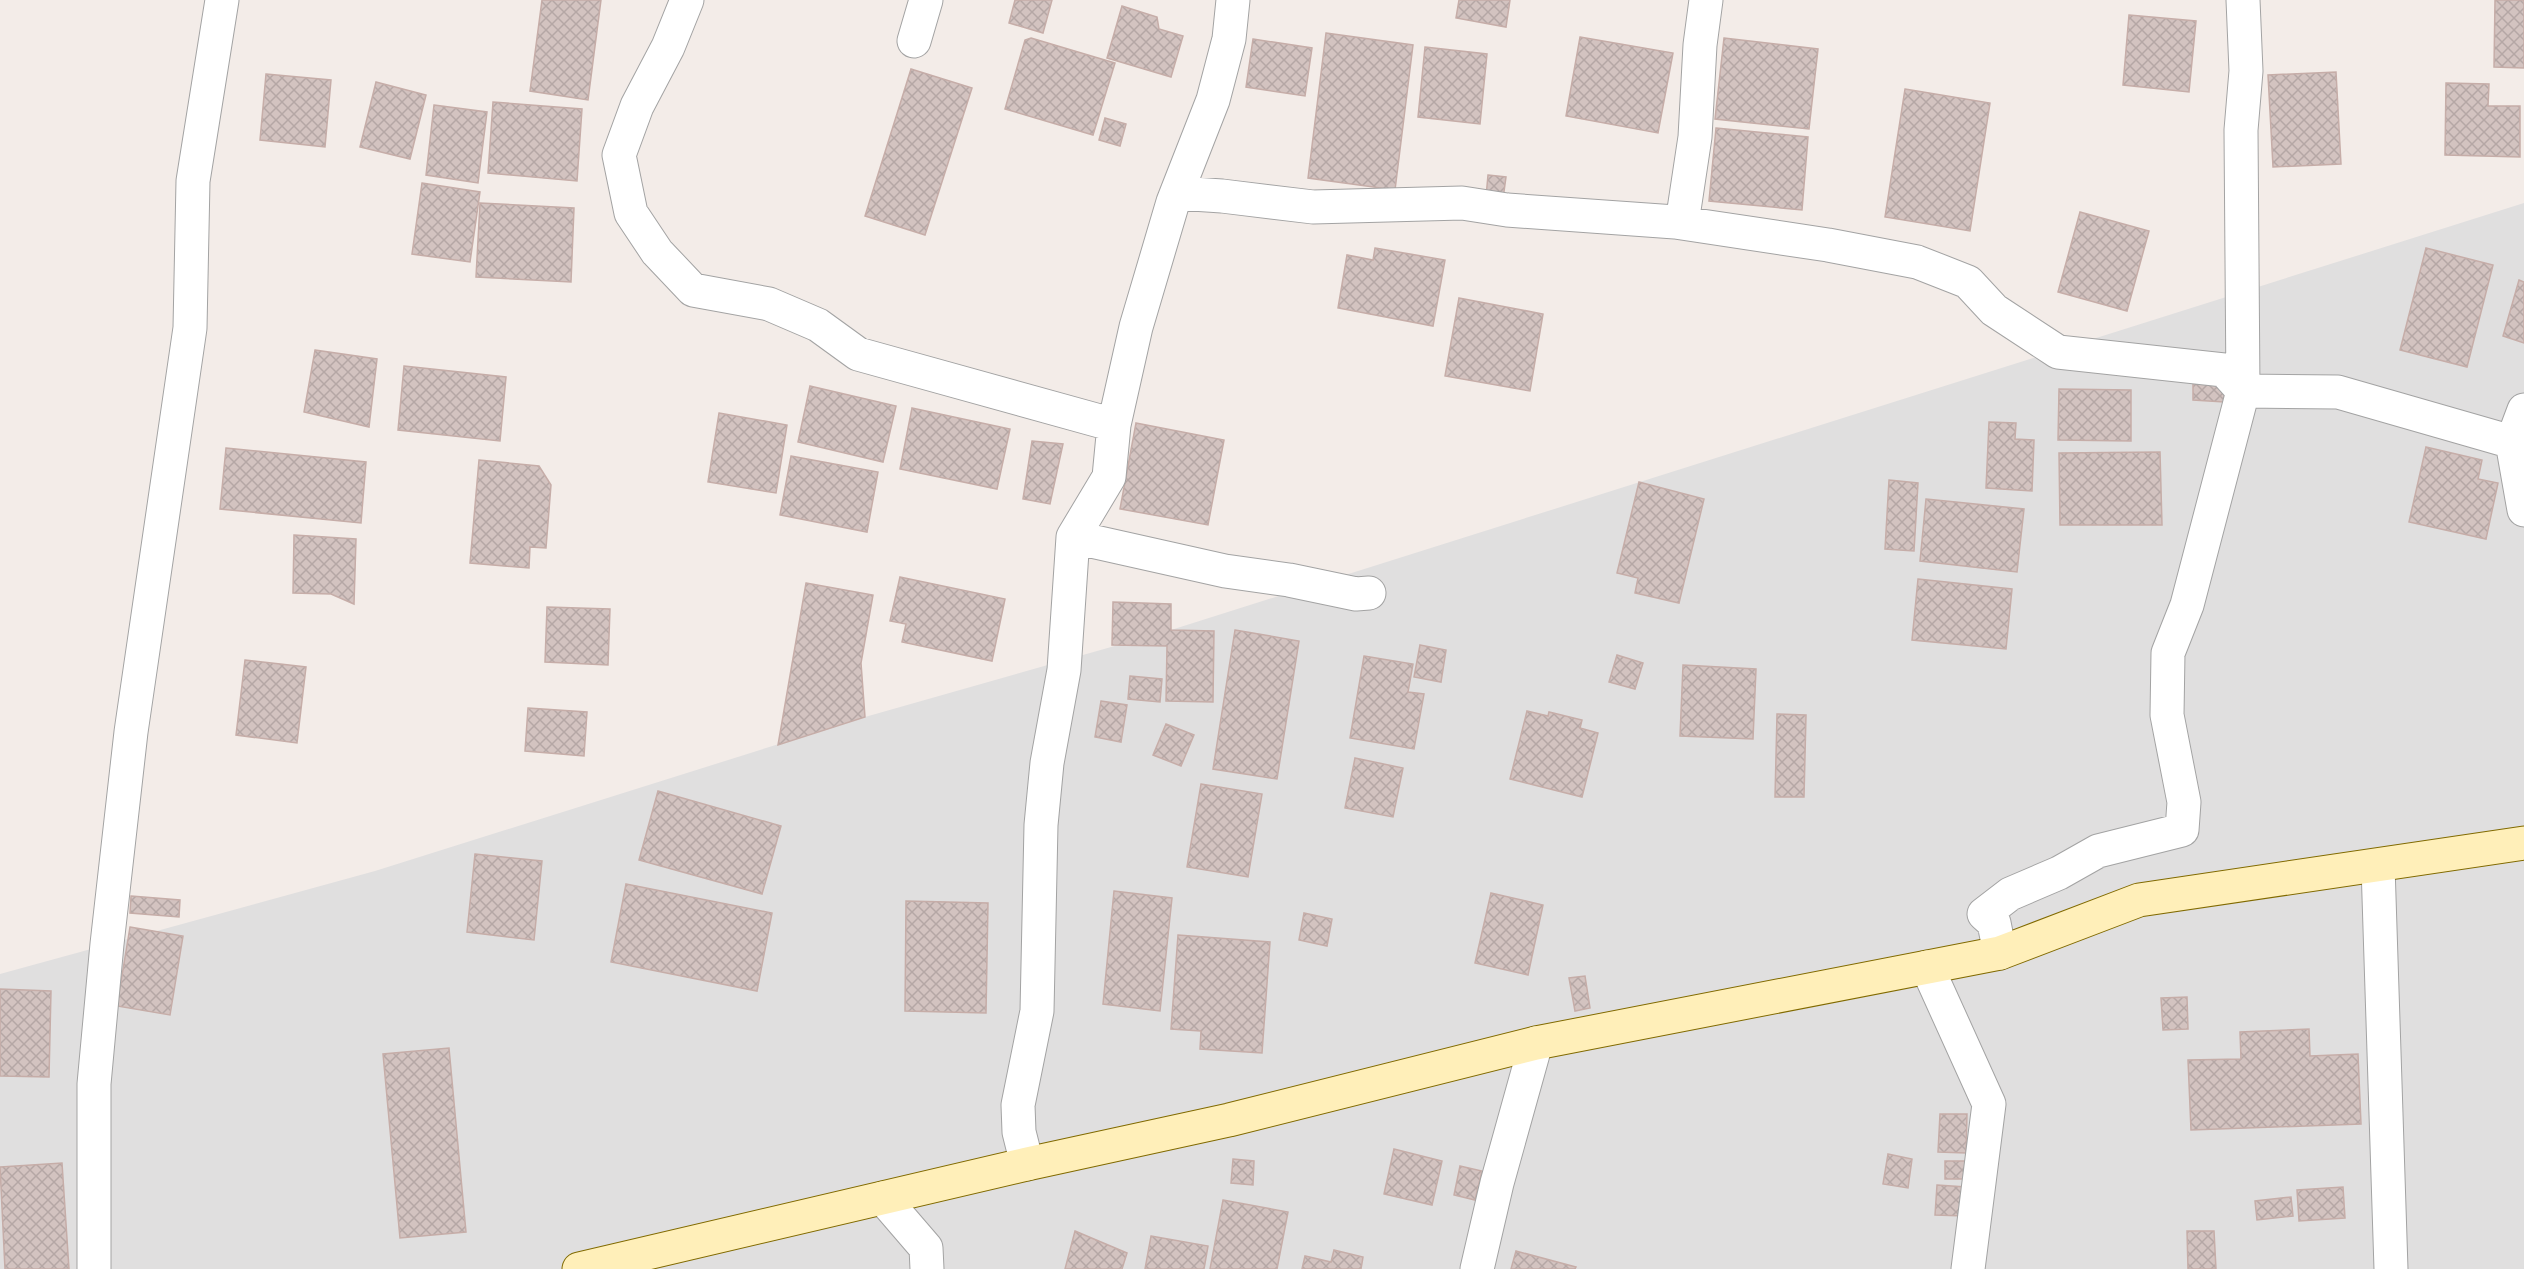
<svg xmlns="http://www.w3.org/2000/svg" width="2524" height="1269" font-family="'Titillium Web',sans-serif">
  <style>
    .residential { fill: #e0dfdf }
    .building { fill: url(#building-cross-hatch); stroke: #c6ada8; stroke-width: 1.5 }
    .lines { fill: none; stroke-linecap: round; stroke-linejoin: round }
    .street-casing { stroke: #a3a3a3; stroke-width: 35 }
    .secondary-casing { stroke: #816a00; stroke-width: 35 }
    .street { stroke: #fff; stroke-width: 33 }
    .secondary { stroke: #ffefb9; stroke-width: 33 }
  </style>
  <defs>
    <pattern id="building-cross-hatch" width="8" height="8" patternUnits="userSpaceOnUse" patternTransform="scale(1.5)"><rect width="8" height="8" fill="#d3c3c0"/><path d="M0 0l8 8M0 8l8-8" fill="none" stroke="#b5a7a5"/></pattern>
  </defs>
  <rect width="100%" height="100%" fill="#f3ece8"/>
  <path class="residential" d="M2524,203V1269H0V974L375,871L865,717L1171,630Z"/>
  <path class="building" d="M542,0H601L588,100L530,91Z
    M1015,0H1052L1043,33L1009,23Z
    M1459,0H1510L1506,27L1456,18Z
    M2495,0H2524V68L2494,67Z
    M1122,6L1157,17L1159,29L1183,36L1171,77L1107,58Z
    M2129,15L2196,21L2189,92L2123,85Z
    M1326,33L1413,45L1395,190L1308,178Z
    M1580,37L1673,53L1658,133L1566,116Z
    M1031,38L1115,63L1093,135L1005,109L1025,40Z
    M1724,38L1818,49L1809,129L1715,119Z
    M1253,39L1312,48L1305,96L1246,87Z
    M1425,47L1487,54L1480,124L1418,117Z
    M911,69L972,88L925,235L865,216Z
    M2336,72L2341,164L2273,167L2268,75Z
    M266,74L331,80L325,147L260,140Z
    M376,82L426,95L410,159L360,147Z
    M2446,83L2489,84L2488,106H2520V157L2445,155Z
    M1905,89L1990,103L1970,231L1885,217Z
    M493,102L582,109L577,181L488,173Z
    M434,105L487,112L478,183L426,175Z
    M1105,118L1126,124L1120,146L1099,140Z
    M1716,128L1808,137L1802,210L1709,201Z
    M1488,175L1506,177L1503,199L1486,197Z
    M422,183L480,192L470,262L412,254Z
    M480,203L574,208L571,282L476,277Z
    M2080,212L2149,231L2127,311L2058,292Z
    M1375,248L1445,260L1433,326L1338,308L1347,255L1373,260Z
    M2426,248L2493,265L2467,367L2400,350Z
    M2519,280L2524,282V343L2503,336Z
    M1459,298L1543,314L1530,391L1445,376Z
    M315,350L377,359L369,427L304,412Z
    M404,366L506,377L500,441L398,430Z
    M2193,380L2225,382L2224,402L2193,400Z
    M810,386L896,406L883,462L798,442Z
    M2059,389L2131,390V441L2058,440Z
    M912,408L1010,429L997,489L900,469Z
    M719,413L787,425L776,493L708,482Z
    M1989,422L2016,423L2015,439L2034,440L2032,491L1986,488Z
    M1136,423L1224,440L1208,525L1120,509Z
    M1032,441L1063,444L1050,504L1023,499Z
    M2426,447L2482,460L2478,479L2498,483L2486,539L2409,522Z
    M226,448L366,462L361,523L220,509Z
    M2160,452L2162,525H2060L2059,453Z
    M791,456L878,472L867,532L780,515Z
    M479,460L539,466L551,485L546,548L530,547L529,568L470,563Z
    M1889,480L1918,483L1914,551L1885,549Z
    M1639,482L1704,499L1679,603L1635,593L1638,578L1617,573Z
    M1926,499L2024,509L2017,572L1920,561Z
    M294,535L356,539L354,604L331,594L293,593Z
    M900,577L1005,599L992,661L902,642L906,624L890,621Z
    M1918,579L2012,589L2006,649L1912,640Z
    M806,583L873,595L861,663L865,717L778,745Z
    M1113,602L1171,604V630L1214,631L1213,702L1166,701L1167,646L1112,645Z
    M547,607L610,609L608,665L545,662Z
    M1235,630L1299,641L1277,779L1213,769Z
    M1420,645L1446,650L1441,682L1414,677Z
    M1617,655L1643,663L1635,689L1609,682Z
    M1364,656L1413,664L1408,692L1424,694L1414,749L1350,738Z
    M245,660L306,667L297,743L236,735Z
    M1683,665L1756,669L1753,739L1680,736Z
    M1130,676L1162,679L1160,702L1128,699Z
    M1101,701L1127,705L1121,742L1095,737Z
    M528,708L587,712L584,756L525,751Z
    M1527,711L1548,716L1549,712L1582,720L1580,728L1598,733L1582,797L1510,779Z
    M1777,714L1806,715L1804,797H1775Z
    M1166,724L1194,735L1181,766L1153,755Z
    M1355,758L1403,768L1393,817L1345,808Z
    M1201,784L1262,794L1248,877L1187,867Z
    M658,791L781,826L762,894L639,860Z
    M475,854L542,861L534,940L467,932Z
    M626,884L772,913L757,991L611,962Z
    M1114,891L1172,898L1160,1011L1103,1004Z
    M1491,893L1543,905L1528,975L1475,963Z
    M131,896L180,900L179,917L130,913Z
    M906,901L988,903L986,1013L905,1011Z
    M1304,913L1332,919L1327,946L1299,940Z
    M130,927L183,936L170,1015L117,1006Z
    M1178,935L1270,942L1262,1053L1200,1049L1201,1031L1171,1029Z
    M1585,976L1590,1008L1575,1011L1569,978Z
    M0,989L51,991L49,1077L0,1076Z
    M2187,997L2188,1029L2163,1030L2161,998Z
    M2309,1029L2310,1056L2358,1054L2361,1124L2191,1130L2188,1060L2241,1059L2240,1032Z
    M449,1048L466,1232L400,1238L383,1054Z
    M1940,1114H1967L1966,1153L1938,1152Z
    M1394,1149L1442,1161L1432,1205L1384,1194Z
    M1888,1154L1912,1159L1908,1188L1883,1184Z
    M1233,1159L1254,1161L1253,1185L1231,1183Z
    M1945,1161H1966V1179H1945Z
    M62,1163L69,1269H5L0,1167Z
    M1460,1166L1482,1171L1475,1200L1454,1195Z
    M1937,1185L1966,1187L1965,1216L1935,1215Z
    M2343,1187L2345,1218L2299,1221L2297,1190Z
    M2291,1197L2293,1216L2257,1220L2255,1201Z
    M1223,1200L1288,1212L1277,1269H1210Z
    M1075,1231L1127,1253L1122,1269H1065Z
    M2187,1231H2214L2216,1269H2188Z
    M1151,1236L1208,1246L1204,1269H1145Z
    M1334,1250L1363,1257L1361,1269H1302L1305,1256L1331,1262Z
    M1516,1251L1576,1267L1575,1269H1511Z"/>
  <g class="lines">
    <defs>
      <path id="street" d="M687,0L668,47L637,106L619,155L631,213L657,252L693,290L769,304L818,325L858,354L1114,425
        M914,41L926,0
        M1177,193L1222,196L1313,207L1462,203L1507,210L1675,222L1828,245L1917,262L1968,282L1994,310L2058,352L2224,370L2243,391
        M1682,223L1695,137L1700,45L1706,0
        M2243,391L2241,130L2246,71L2243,0
        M2524,410L2512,442L2524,510
        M1073,537L1225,571L1289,580L1356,594L1369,593
        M2378,866L2391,1269
        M2000,953L1994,923L1984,914L2010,894L2059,873L2098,851L2182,830L2184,802L2167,715L2168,653L2187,605L2243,391L2338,392L2512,442
        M1927,967L1989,1104L1968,1269
        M1027,1164L1019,1132L1018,1105L1037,1011L1041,825L1047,763L1064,670L1073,537L1109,477L1114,425L1136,327L1173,202L1213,100L1229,39L1233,0
        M883,1198L926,1248L927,1269
        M94,1269V1084L107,944L131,732L190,328L193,181L222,0
        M1477,1269L1497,1183L1536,1043"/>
      <path id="secondary" d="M579,1269L1027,1164L1229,1120L1536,1043L2000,953L2139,900L2524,843"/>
    </defs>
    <use href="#street" class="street-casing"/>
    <use href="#secondary" class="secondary-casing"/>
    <use href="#street" class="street"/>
    <use href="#secondary" class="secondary"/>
  </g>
</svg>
